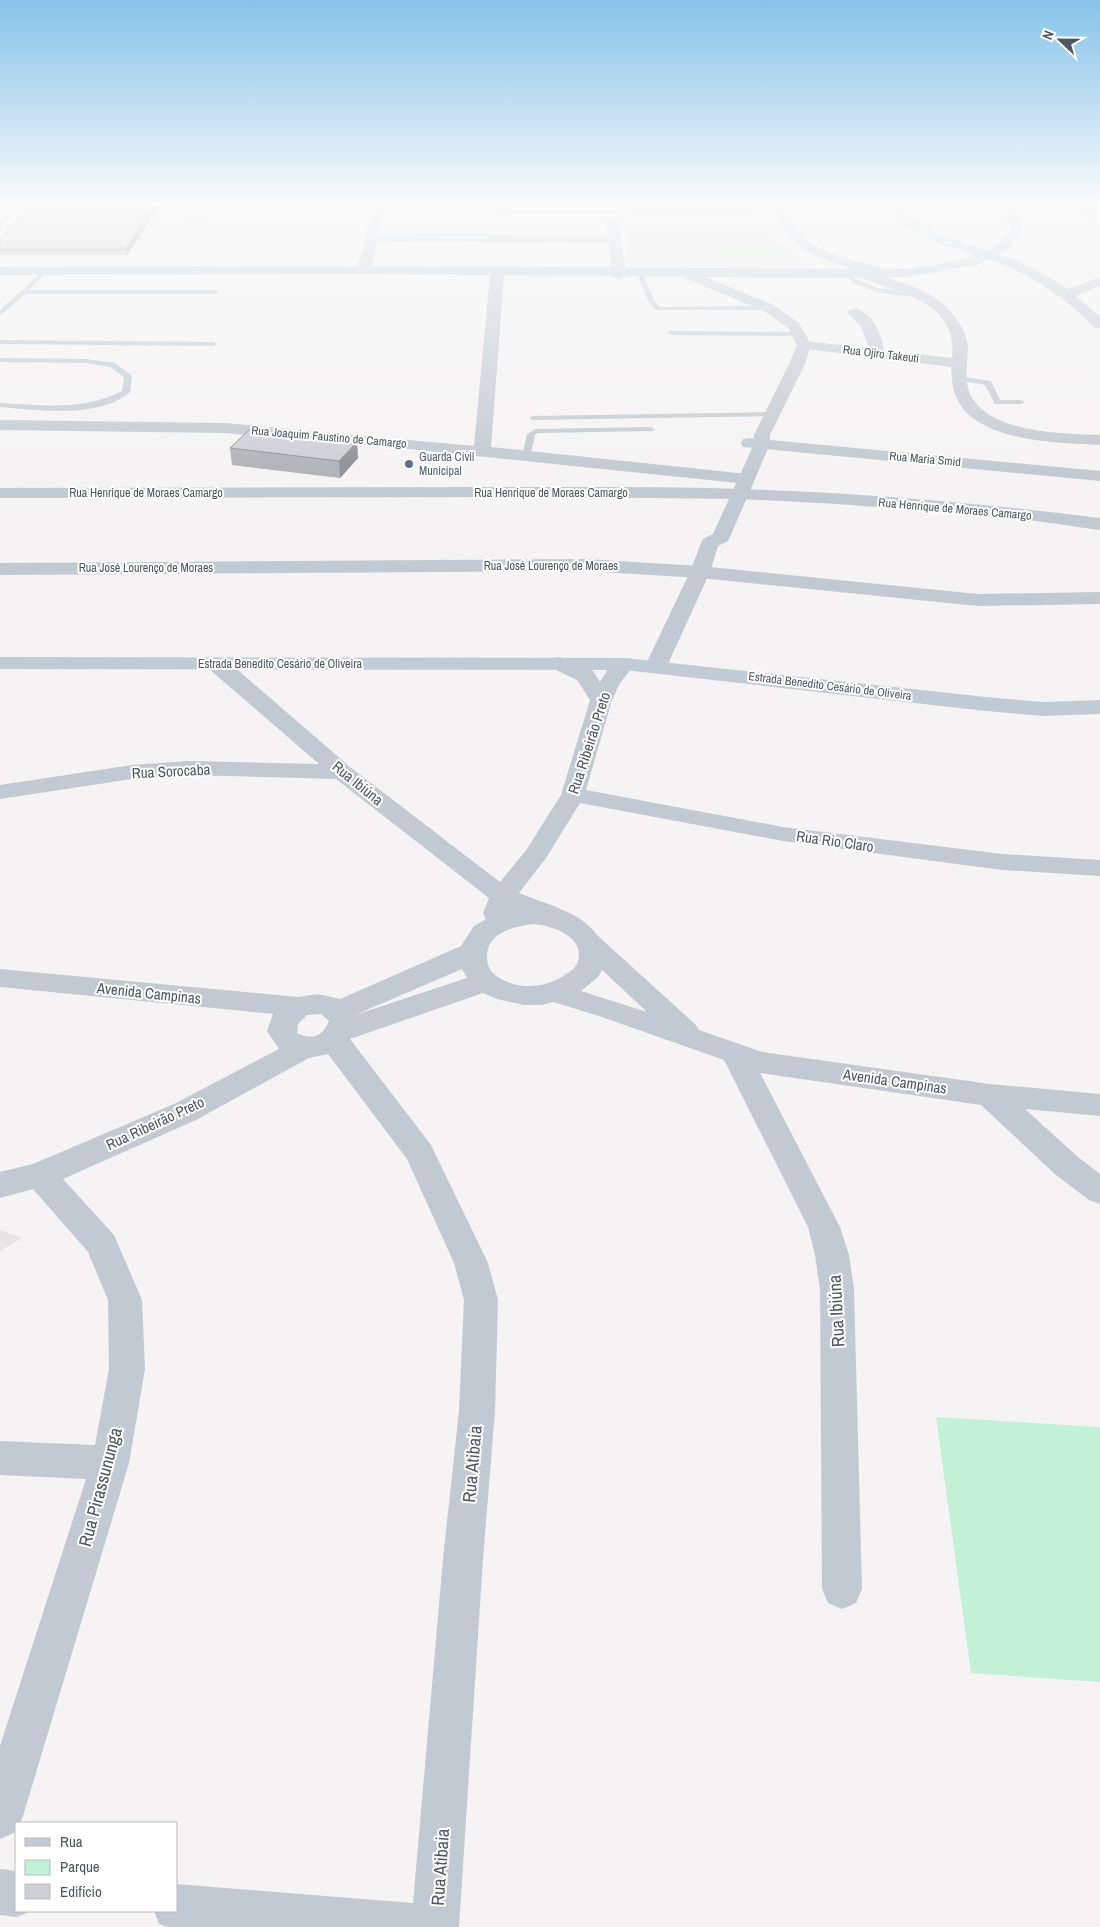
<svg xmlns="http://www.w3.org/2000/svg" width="1100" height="1927" font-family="'Archivo Narrow',sans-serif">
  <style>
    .education { fill: #e6e4e5 }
    .green { fill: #c3f1d5 }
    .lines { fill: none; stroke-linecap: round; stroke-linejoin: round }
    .service { fill: #c1cad2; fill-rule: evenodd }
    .minor { fill: #c1cad2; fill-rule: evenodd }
    .tertiary { fill: #c1cad2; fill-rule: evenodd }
    .secondary { fill: #c1cbd6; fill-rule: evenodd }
    .wall { fill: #b0b2b7 }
    .shaded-wall { fill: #909195 }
    .building { fill: #cdcfd5; stroke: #909195 }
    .service-dot { fill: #5c6f8a; stroke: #fff; stroke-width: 2 }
    .labels { text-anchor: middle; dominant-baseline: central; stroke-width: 4; stroke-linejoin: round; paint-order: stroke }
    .far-street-label { font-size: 12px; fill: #4a5661; stroke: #fff }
    .far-service-label { font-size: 12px; fill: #4e5e75; stroke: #fff; text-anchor: start }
    .street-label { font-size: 15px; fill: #4a5661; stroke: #fff }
    .near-street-label { font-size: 18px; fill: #4a5661; stroke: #fff }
  </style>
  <rect width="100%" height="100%" fill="#f5f3f3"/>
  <path class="education" d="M629,206H754L757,214L753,218L631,216Z
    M625,220L757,221L776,242L812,265H625Z
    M0,1230L22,1238L0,1251Z"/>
  <path class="green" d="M194,206H214L206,218L186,217Z
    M719,248H777L780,260H724Z
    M936,1417L1100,1427V1682L971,1673Z"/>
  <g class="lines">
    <path class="service" d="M15,206H22L0,227V222Z
      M41,273L44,275L29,290H216L219,292L216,294H25L0,316V310Z
      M641,275L644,277L656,303L660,307L769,306L772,308L769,310H656L650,304L638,277Z
      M850,278H854L877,288L922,293L925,295L922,297C897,295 871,295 850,280Z
      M669,331L798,332L802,334L798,336L672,335L668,333Z
      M0,340L213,342L217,344L213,346L0,344Z
      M0,358L86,359L115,363L132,376L130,392C100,419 37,410 0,407V403C42,405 84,411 122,391L124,377L110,367L86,363L0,362Z
      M958,376L991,381L1000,400H1021L1025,402L1021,404H995L985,385L958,380Z
      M772,412L776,414L775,416L533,420L529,418L533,416Z
      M650,427L654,429L653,431L538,433L535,435L530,457L526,460L522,457L527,434L536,429Z"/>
    <path class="minor" d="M375,206H612L618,210L612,214L380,212L376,211Z
      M772,206H784C787,214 791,223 797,230C815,253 854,261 881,268L883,271L877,275C909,285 938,291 958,321C963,329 968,339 968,349C967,363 964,385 972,398C995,434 1062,433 1100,435V445C1059,443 975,442 956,397C952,388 952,376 951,367L799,348L797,345L799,342L804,341L869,348L861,326L847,312L854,308C873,312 881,333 884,350L952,358C959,300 895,292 856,276L853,269C813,257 788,247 772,206Z
      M886,206H899C932,240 967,243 1010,258C1030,266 1050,277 1068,289L1100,277V286L1076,296L1100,317V329L1095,328C1069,301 1039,280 1004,265C962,248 916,245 886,206Z
      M1061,206H1081L1100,211V219L1063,209Z
      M376,215L382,219L379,233L608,235L607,220L613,216L619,220L626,276L619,280L612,276L609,243L377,241L371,270L369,273H359L357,270L370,219Z
      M497,271L504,275L491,447L738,473L744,474L747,478L744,482L738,483L399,448L225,433L0,430V420L225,423L474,446L490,275Z
      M749,438L1100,471V481L743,447L741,443L743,439Z
      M560,487C621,487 681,487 742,489C861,493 981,503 1100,518V530L1015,518L838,504L741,499L560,497L0,498V488Z
      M585,559L700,566L978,594L1100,592V604L978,606L700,578L585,571L0,575V563Z
      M560,657L593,671L600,682C608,669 615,655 632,659L635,664L620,683L612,700L586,790L783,827L1002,854L1100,860V876L1002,870L783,841L580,803L546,858L519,893C545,904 582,912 598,936L695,1024L699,1030L762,1052L990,1084L1100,1094V1116L1025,1109L1078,1157L1100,1174V1204L1089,1200L1056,1175L981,1105L760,1073L840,1227L849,1255L854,1289L862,1589L856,1603L842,1609L828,1603L822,1589L820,1289L815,1255L808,1227L724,1060L599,1016L553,1002L542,1005H524L497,999L483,993L350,1039L431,1145L488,1263L498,1300L495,1411L483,1559L459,1927H168L159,1924L154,1911H176V1884L413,1903L443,1559L459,1411L464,1300L454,1263L407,1159L328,1054L309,1058L196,1120L63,1179L114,1235L142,1300L145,1369L129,1463L23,1816L20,1823H16V1832L0,1839V1746L86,1479L0,1475V1441L95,1445L109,1369L108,1300L88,1252L33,1189L0,1198V1172L33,1164L174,1104L279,1049L267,1031L273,1014L0,987V969L298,997L318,994L340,999L461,946L474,926L486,919L483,913L489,898L336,779L188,775L132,779L0,799V785L132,765L188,761L319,764L209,669L206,664L209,659L217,658L225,659L350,767L500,882L527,849L561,795L590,700L577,680L552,668L549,663L552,658ZM535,924C553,926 585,937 578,961C577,967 570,972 565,975C546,987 524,990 503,980C493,975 487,969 487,957C487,932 515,926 535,924ZM462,969L467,978L355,1015ZM602,970L647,1012L581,991L598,977ZM321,1014L329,1021C323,1036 312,1041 297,1033L298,1024L307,1015Z
      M0,1869L16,1871V1911H32L16,1917L0,1915Z"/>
    <path class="tertiary" d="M682,268L774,305L799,323L811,345L805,364L770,435V444L730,537L728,541L718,546L710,572L667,666L664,671L656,672L648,671L645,666L690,572L701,543L703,539L713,534L754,444V435L789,364L797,345L788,328L764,311L677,275L675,272L677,269Z"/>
    <path class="secondary" d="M999,206H1011L1020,218L1022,226L1019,236L1010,248L977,265L906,277L814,278L364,274L0,275V267L364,266L906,269C930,265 1007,258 1010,227C1010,219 1003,212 999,206Z
      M0,657L624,658L986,697L1043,702L1100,700V714L1043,716L986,711L624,670L0,669Z"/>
  </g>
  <path class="wall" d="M30,206H160L127,255H0V238Z
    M357,442L358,458L340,478L232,465L230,448Z"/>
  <path class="shaded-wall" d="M154,206H160L127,255L126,248Z
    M357,442L358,458L340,478L339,461Z"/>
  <path class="building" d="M30,206H154L126,248H0V238Z
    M250,429L357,442L339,461L230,448Z"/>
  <linearGradient id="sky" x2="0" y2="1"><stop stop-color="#85c3ea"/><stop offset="0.43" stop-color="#fafafa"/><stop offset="1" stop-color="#fafafa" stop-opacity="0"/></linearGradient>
  <rect width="1100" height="476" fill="url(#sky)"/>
  <circle class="service-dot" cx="409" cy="464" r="5"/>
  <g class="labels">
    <g class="far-street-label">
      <text transform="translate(881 354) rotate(7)">Rua Ojiro Takeuti</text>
      <text transform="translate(329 437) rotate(5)">Rua Joaquim Faustino de Camargo</text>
      <text transform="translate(925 459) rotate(5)">Rua Maria Smid</text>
      <text x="146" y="493">Rua Henrique de Moraes Camargo</text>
      <text x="551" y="493">Rua Henrique de Moraes Camargo</text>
      <text transform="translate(955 509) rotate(5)">Rua Henrique de Moraes Camargo</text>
      <text x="551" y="566">Rua José Lourenço de Moraes</text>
      <text x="146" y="568">Rua José Lourenço de Moraes</text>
      <text x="280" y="664">Estrada Benedito Cesário de Oliveira</text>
      <text transform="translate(830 686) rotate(7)">Estrada Benedito Cesário de Oliveira</text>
    </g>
    <g class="far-service-label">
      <text x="419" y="457">Guarda Cívil<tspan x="419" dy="14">Municipal</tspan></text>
    </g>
    <g class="street-label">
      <text transform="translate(589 743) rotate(-72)">Rua Ribeirão Preto</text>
      <text transform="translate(171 771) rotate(-3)">Rua Sorocaba</text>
      <text transform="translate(358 783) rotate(39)">Rua Ibiúna</text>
      <text transform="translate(835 841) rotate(8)">Rua Rio Claro</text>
      <text transform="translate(149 993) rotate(6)">Avenida Campinas</text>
      <text transform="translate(895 1081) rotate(8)">Avenida Campinas</text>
      <text transform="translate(155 1123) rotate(-25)">Rua Ribeirão Preto</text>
    </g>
    <g class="near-street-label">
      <text transform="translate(836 1311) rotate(-93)">Rua Ibiúna</text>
      <text transform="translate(472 1464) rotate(-85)">Rua Atibaia</text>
      <text transform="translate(100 1487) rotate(-75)">Rua Pirassununga</text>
      <text transform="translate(440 1867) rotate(-86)">Rua Atibaia</text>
    </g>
  </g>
  <rect x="15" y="1822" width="162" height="90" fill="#ffffff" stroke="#b7bbc0"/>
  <rect x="25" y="1838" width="25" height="8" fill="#c1cbd6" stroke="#b7bbc0"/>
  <text x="60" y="1847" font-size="15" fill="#4a5661">Rua</text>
  <rect x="25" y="1860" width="25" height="15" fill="#c3f1d5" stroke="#b7bbc0"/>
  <text x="60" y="1872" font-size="15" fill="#4a5661">Parque</text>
  <rect x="25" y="1884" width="25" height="15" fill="#cdcfd5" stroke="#b7bbc0"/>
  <text x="60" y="1897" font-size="15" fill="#4a5661">Edifício</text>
  <g transform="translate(1060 40) rotate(292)" stroke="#ffffff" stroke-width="4" paint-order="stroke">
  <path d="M0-4L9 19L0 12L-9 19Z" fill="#4a5661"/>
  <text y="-8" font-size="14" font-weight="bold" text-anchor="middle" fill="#4a5661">N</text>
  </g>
</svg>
